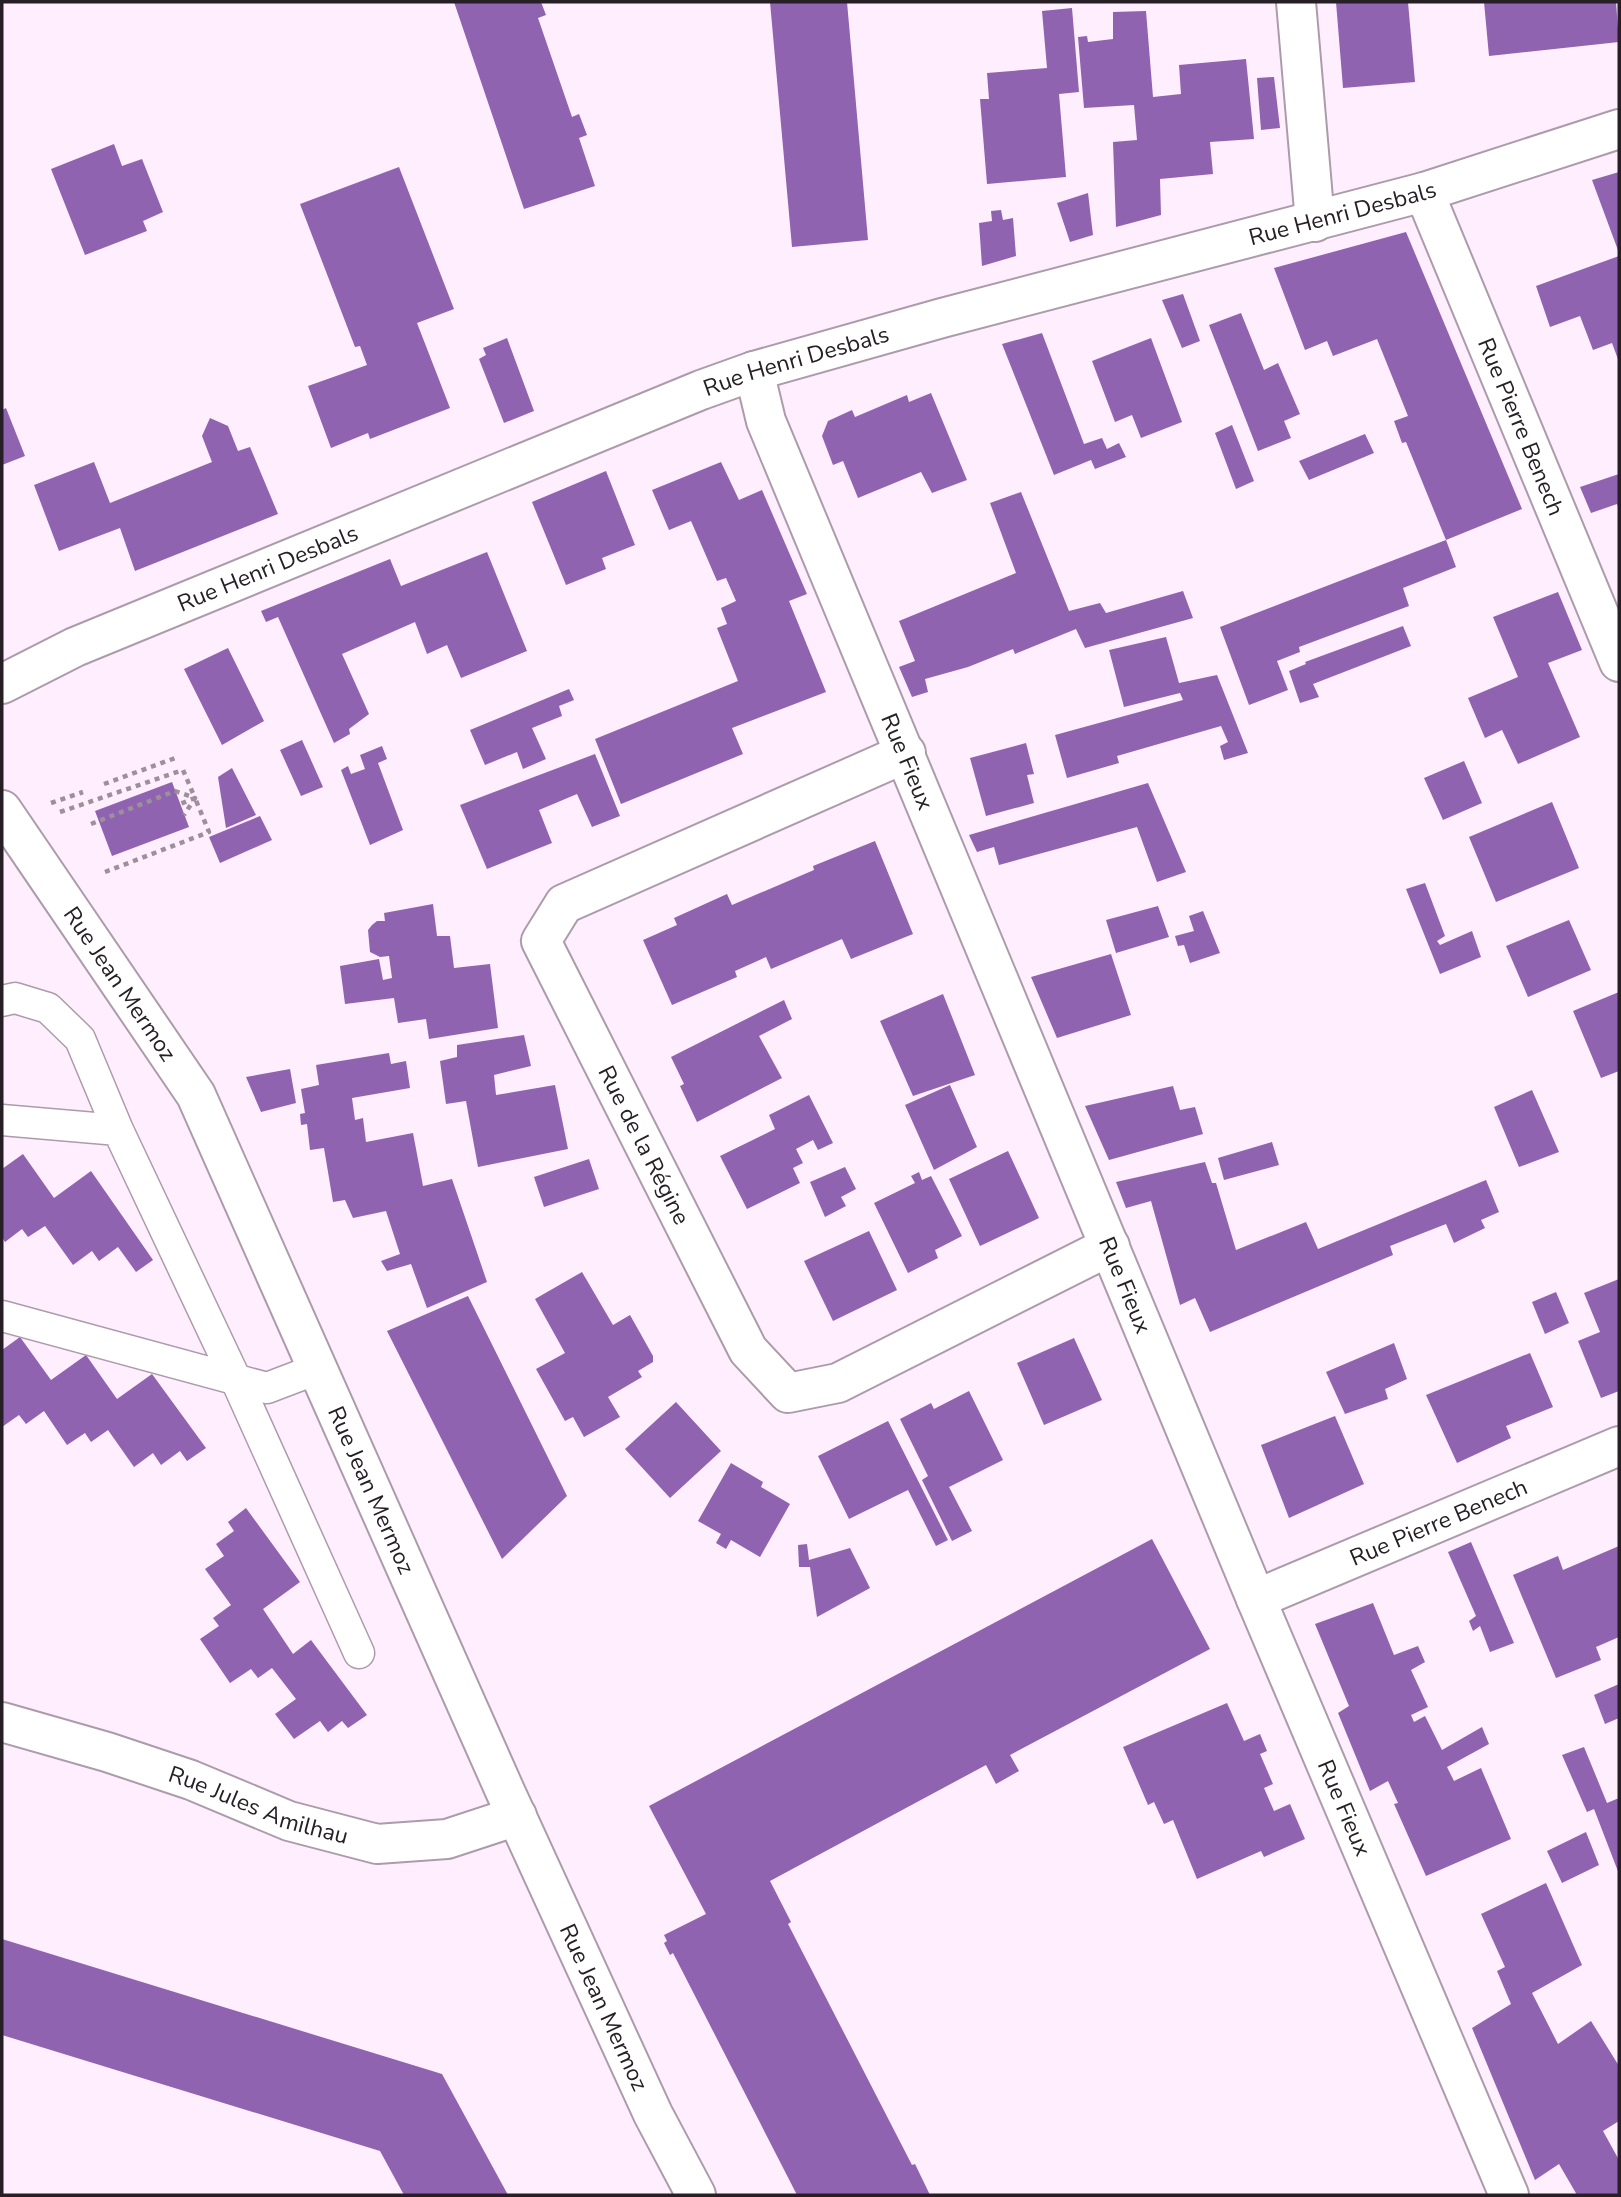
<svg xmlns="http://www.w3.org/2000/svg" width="1621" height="2197" font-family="'Nunito Sans',sans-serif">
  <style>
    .building { fill: #8f63b0 }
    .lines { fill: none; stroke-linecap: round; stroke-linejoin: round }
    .lane-casing { stroke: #ac9cab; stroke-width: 33 }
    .street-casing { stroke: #ac9cab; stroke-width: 42 }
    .path { stroke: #9c909b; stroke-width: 4.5; stroke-dasharray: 5 5; stroke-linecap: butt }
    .lane { stroke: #fff; stroke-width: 30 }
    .street { stroke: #fff; stroke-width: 38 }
    .labels { text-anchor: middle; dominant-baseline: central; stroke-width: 5; stroke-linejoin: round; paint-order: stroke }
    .street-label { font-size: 23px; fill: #262026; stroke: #fff }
  </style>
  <rect width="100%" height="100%" fill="#ffeefd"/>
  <path class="building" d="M454,2H541L546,15L538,18L572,117L579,114L587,135L579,138L595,186L524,209Z
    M770,2H847L868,240L792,247Z
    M1336,2H1408L1415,82L1343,88Z
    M1484,2H1616L1619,42L1489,56Z
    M1072,8L1079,92L1059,94L1066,177L987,184L980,99H989L987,73L1047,68L1042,11Z
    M1146,11L1153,97L1181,94L1179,65L1246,59L1254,139L1210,142L1213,174L1160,179L1161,215L1116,227L1113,142L1137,140L1134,105L1084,108L1078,37L1087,36L1088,42L1113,39V12Z
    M1274,77L1280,128L1261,130L1257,78Z
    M114,144L122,166L142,159L163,212L143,221L147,231L85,255L51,169Z
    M399,167L454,309L417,323L450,408L370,439L368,433L331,448L308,386L367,365L360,346L355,347L300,204Z
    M1619,172V253L1592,180Z
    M1088,193L1093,235L1070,242L1057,203Z
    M1001,210L1003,220L1013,218L1016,256L982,266L979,223L992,221L991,211Z
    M1406,232L1522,509L1446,540L1406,442L1402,443L1394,421L1408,416L1377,339L1333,356L1327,341L1305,350L1274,268Z
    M1619,256V362L1612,343L1593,350L1580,316L1550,327L1536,286Z
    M1183,294L1200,341L1182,348L1162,300Z
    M1241,313L1264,370L1278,363L1300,414L1284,421L1291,438L1258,451L1209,325Z
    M1042,333L1084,444L1102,438L1107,449L1119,443L1126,457L1095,469L1091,460L1054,475L1002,344Z
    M507,338L534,411L504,423L479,359L486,355L483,348Z
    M1151,338L1182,422L1141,438L1132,415L1115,422L1092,361Z
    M931,393L967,480L932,493L921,472L858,498L843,461L833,465L822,436L828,421L852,410L855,417L907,395L909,402Z
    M6,408L25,456L2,465V410Z
    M210,418L228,426L238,451L250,447L278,514L135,571L120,528L59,551L34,485L94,462L110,503L212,462L202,436Z
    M1232,425L1254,481L1236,489L1215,433Z
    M1365,434L1374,453L1309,480L1299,461Z
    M721,462L739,500L762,490L807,594L789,601L826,692L732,728L743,754L621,804L595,739L738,681L717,628L727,624L721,608L736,601L726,578L717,581L691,521L669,530L652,490Z
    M606,471L635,545L602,558L606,569L566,585L532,502Z
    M1619,474V509L1617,504L1591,513L1580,487Z
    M1021,492L1069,611L1100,603L1106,613L1183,591L1193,618L1085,648L1076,629L1015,654L1013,649L968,667L925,679L928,692L912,697L899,667L915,661L899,621L1016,573L990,503Z
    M1446,540L1456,567L1403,588L1409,606L1299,647L1300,652L1277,661L1288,690L1249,705L1220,627Z
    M487,552L527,651L461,678L447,645L427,654L415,622L342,654L369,714L349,729L350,734L334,743L278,617L266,622L261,611L390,559L401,586Z
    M1558,592L1582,650L1548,663L1580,737L1518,764L1502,730L1485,738L1468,698L1518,677L1493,617Z
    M1403,626L1411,646L1313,684L1319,697L1300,703L1289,671L1306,664L1305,662Z
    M1166,637L1179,683L1217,675L1248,753L1224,760L1220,746L1228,742L1221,726L1117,756L1119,763L1067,778L1055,735L1183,700L1180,693L1124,707L1109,650Z
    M228,648L264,721L222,745L184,669Z
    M569,689L574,700L559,706L562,716L532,728L546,759L523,769L517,752L485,765L470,730Z
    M302,740L323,787L301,796L280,750Z
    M1026,743L1034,774L1027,775L1034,803L986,816L970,758Z
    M382,746L387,759L378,763L403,830L370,845L341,770L348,766L351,774L365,769L360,755Z
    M595,754L620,816L592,827L577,794L539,810L552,843L487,869L460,805Z
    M1464,761L1482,803L1443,820L1424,778Z
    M232,768L256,815L226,828L218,777Z
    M172,782L189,827L112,856L95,811Z
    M1148,783L1186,872L1157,882L1137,827L999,865L994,847L977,852L969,835Z
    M1552,802L1579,868L1496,902L1469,837Z
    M260,816L272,840L220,863L209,837Z
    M875,841L913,934L851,959L842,939L771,969L766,957L735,971L737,977L672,1005L643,940L677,925L674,918L727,894L732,905L814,870L813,866Z
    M1425,883L1445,936L1437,941L1440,945L1472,931L1481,957L1440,974L1406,889Z
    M433,904L437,936H450L454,968L490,964L498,1028L429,1039L426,1019L398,1023L394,998L345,1004L340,966L379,959L383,980L392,978L389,956L380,957L370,952L368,930L372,925L377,921H385L384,913Z
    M1158,906L1169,937L1116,953L1106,920Z
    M1203,911L1220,953L1190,963L1184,945L1178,946L1175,936L1194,931L1189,916Z
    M1569,920L1591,970L1528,997L1506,946Z
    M1111,954L1131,1015L1057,1038L1031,977Z
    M1619,992V1071L1601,1078L1573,1011Z
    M943,994L975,1075L913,1096L880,1021Z
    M784,1000L792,1019L759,1036L782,1078L697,1122L680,1086L684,1084L671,1057Z
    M524,1035L531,1066L494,1075L496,1095L555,1085L568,1149L478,1167L466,1101L446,1104L440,1061L457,1057V1045Z
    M389,1053L391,1064L406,1061L410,1088L352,1098L355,1120L363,1118L366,1142L413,1133L423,1186L452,1179L487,1282L427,1308L411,1264L387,1271L381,1261L400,1254L386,1211L353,1218L345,1200L333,1202L324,1148L310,1150L307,1124L301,1125L300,1114L305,1113L301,1089L319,1085L316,1065Z
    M290,1069L296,1103L261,1112L246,1077Z
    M950,1085L977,1147L934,1170L905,1105Z
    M1173,1086L1180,1110L1195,1107L1203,1134L1109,1160L1085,1106Z
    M1532,1090L1559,1152L1519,1167L1494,1107Z
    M809,1095L833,1143L818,1150L813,1140L796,1149L803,1163L793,1168L800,1183L747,1209L720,1156L775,1129L769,1115Z
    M1272,1142L1279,1165L1224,1180L1218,1158Z
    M1008,1151L1039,1218L980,1246L949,1179Z
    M23,1154L54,1198L91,1171L153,1260L136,1272L118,1247L99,1261L92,1251L73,1265L45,1226L28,1237L22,1229L5,1242L2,1237V1169Z
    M589,1159L599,1189L544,1207L534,1177Z
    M1205,1162L1212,1183H1216L1236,1250L1306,1222L1318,1249L1486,1180L1499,1212L1481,1220L1485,1228L1454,1243L1446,1224L1390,1246L1393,1255L1210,1332L1195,1298L1180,1305L1151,1201L1126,1208L1116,1182Z
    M845,1167L856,1189L841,1197L846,1206L825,1217L810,1182Z
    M919,1172L922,1180L931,1176L962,1236L935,1250L938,1258L908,1273L874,1203L915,1183L911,1176Z
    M869,1231L897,1290L833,1321L804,1261Z
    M582,1272L613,1325L630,1315L653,1356V1362L638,1371L642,1377L608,1397L620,1417L584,1437L573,1417L565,1421L536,1369L565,1353L535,1299Z
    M1619,1279V1391L1601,1398L1578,1341L1600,1332L1584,1293Z
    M1556,1292L1569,1323L1545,1334L1532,1302Z
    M468,1296L567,1496L502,1559L387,1331Z
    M20,1337L51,1380L86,1355L117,1399L152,1374L206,1448L187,1461L180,1451L161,1465L153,1453L134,1467L108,1430L91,1442L85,1433L67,1445L44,1411L26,1424L19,1415L2,1427V1350Z
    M1074,1338L1102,1400L1044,1425L1017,1363Z
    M1394,1343L1407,1379L1385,1389L1388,1399L1345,1414L1326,1372Z
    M1530,1353L1553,1407L1506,1426L1511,1438L1457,1463L1426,1395Z
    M969,1391L1003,1460L949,1487L972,1531L952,1541L922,1480L928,1476L900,1419L931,1403L934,1409Z
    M676,1402L721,1451L670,1498L625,1449Z
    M1335,1416L1364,1484L1289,1518L1261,1445Z
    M888,1421L948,1540L936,1546L908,1490L849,1519L818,1456Z
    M731,1463L763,1482L761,1487L790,1504L760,1557L731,1540L726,1549L716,1543L721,1534L698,1521Z
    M246,1508L300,1582L263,1609L293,1654L311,1640L367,1715L348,1728L342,1721L328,1732L320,1721L294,1739L275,1714L296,1699L272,1668L258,1678L251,1669L230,1683L200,1639L219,1626L213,1618L231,1605L205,1569L224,1556L216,1544L234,1531L228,1522Z
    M1152,1539L1210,1649L1010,1755L1019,1771L996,1784L986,1765L770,1881L791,1922L788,1924L912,2165L915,2164L930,2195H797L673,1953L670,1955L664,1943L667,1941L664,1935L706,1914L649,1806Z
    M1471,1542L1514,1643L1490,1652L1480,1626L1473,1631L1469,1621L1476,1616L1448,1552Z
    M807,1544L809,1560L850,1548L870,1588L817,1617L810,1567H799L798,1545Z
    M1619,1546V1637L1596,1647L1601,1660L1556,1678L1513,1575L1558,1556L1563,1570Z
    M1373,1603L1394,1655L1418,1646L1425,1662L1411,1670L1428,1707L1411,1715L1414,1722L1425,1716L1442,1750L1482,1727L1489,1744L1447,1767L1454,1781L1481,1768L1511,1839L1426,1876L1394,1804L1398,1803L1388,1781L1370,1791L1338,1713L1349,1706L1315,1624Z
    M1619,1684V1718L1605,1724L1594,1695Z
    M1227,1703L1244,1741L1260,1734L1267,1751L1260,1754L1273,1784L1264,1788L1274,1811L1290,1804L1305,1839L1264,1857L1261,1851L1197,1879L1173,1820L1164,1824L1154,1802L1148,1805L1123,1747Z
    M1584,1747L1607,1803L1619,1798V1874L1594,1809L1587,1812L1562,1755Z
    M1586,1832L1599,1865L1562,1883L1547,1851Z
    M1546,1883L1582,1965L1532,1993L1558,2044L1591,2021L1619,2066V2121L1603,2131L1619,2160V2195H1577L1559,2164L1535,2180L1472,2028L1511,2004L1497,1971L1505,1967L1481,1914Z
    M2,1939L442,2074L508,2195H404L380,2151L2,2035Z"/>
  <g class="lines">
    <defs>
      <path id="lane" d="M2,1001L15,998L48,1008L80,1039L118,1130L236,1380L359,1653
        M2,1120L118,1130
        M2,1316L267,1388L317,1369"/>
      <g id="street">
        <path d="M1296,2L1315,222"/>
        <path id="s1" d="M1424,192L1619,662"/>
        <path id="s2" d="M754,371L766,421L1256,1599L1509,2195"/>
        <path id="s3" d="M2,684L75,647L701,390L754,371L942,318L1424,192L1619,129"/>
        <path id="s4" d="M906,753L564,904L541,941L748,1350L788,1393L838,1383L1110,1246"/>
        <path id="s5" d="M2,810L196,1095L505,1791L653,2114L696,2195"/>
        <path id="s6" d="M1256,1599L1619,1446"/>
        <path id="s7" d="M2,1722L107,1752L191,1780L289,1821L377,1844L447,1839L517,1816"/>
      </g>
    </defs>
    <use href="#lane" class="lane-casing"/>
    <use href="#street" class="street-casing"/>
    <path class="path" d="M104,784L178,757
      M51,803L83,792
      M60,812L183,770L195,798L180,804
      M91,824L175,791L195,798L184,815
      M105,872L209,832L195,798"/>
    <use href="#lane" class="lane"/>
    <use href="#street" class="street"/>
  </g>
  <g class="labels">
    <g class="street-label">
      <text stroke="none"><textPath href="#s3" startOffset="1424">Rue Henri Desbals</textPath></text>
      <text stroke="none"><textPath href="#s3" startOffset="858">Rue Henri Desbals</textPath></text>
      <text stroke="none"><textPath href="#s1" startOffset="254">Rue Pierre Benech</textPath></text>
      <text stroke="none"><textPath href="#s3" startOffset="290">Rue Henri Desbals</textPath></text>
      <text stroke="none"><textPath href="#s2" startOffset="420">Rue Fieux</textPath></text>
      <text stroke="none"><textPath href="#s5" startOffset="210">Rue Jean Mermoz</textPath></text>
      <text stroke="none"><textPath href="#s4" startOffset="646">Rue de la Régine</textPath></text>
      <text stroke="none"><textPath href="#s2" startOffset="987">Rue Fieux</textPath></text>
      <text stroke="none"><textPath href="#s5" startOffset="777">Rue Jean Mermoz</textPath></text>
      <text stroke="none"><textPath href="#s6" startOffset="198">Rue Pierre Benech</textPath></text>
      <text stroke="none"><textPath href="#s7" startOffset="270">Rue Jules Amilhau</textPath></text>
      <text stroke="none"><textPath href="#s2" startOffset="1554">Rue Fieux</textPath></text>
      <text stroke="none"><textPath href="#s5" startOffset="1344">Rue Jean Mermoz</textPath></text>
    </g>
  </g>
  <rect width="1621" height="2197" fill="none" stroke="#262026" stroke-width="7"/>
</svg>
